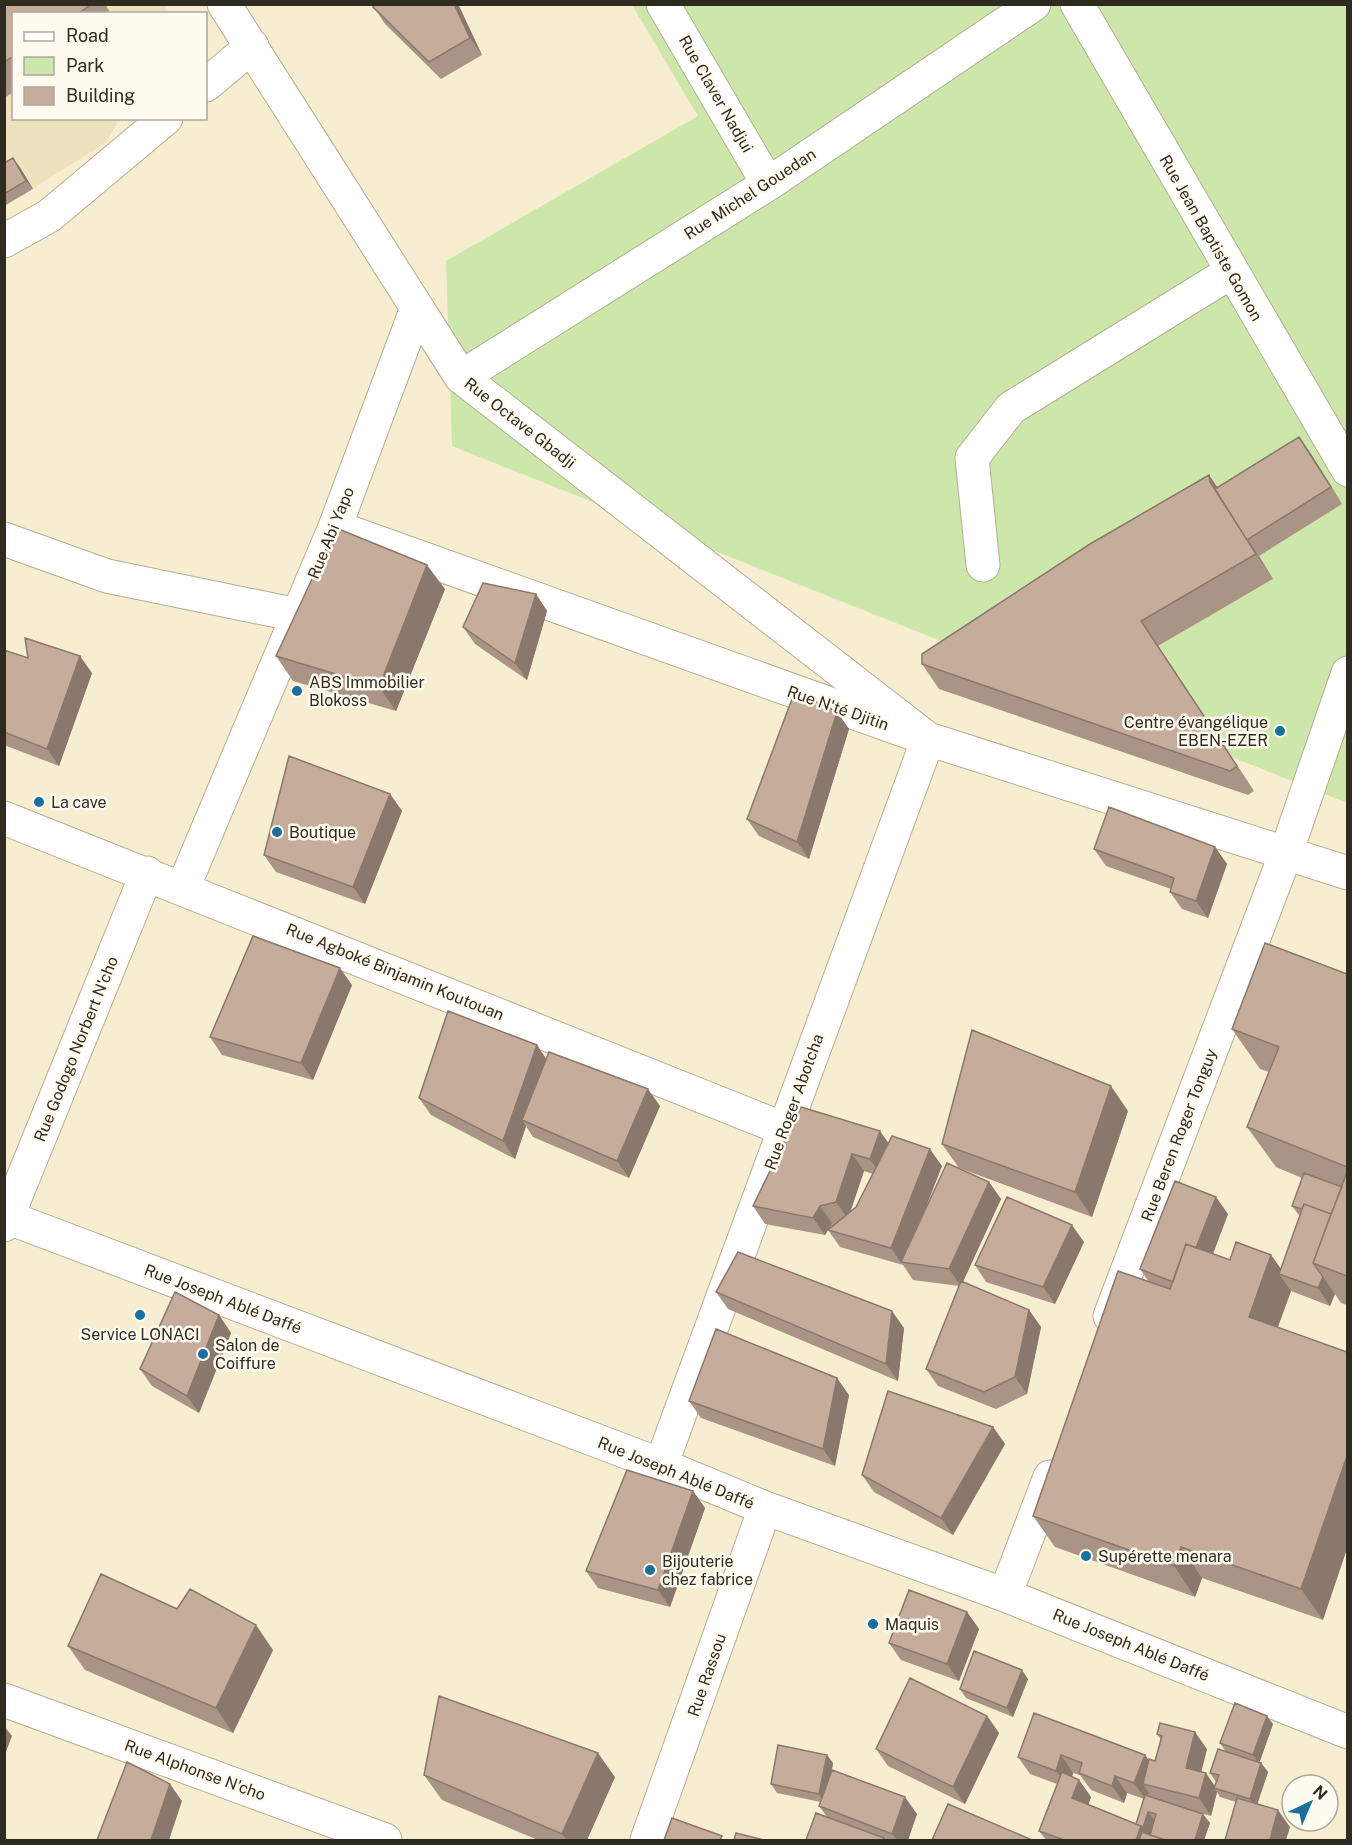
<svg xmlns="http://www.w3.org/2000/svg" width="1352" height="1845" font-family="'Public Sans',sans-serif">
  <style>
    .built { fill: #eee2be }
    .green { fill: #cde7ab }
    .lines { fill: none; stroke-linecap: round; stroke-linejoin: round }
    .street-casing { stroke: #b6ad92; stroke-width: 35 }
    .street { stroke: #fff; stroke-width: 33 }
    .wall { fill: #aa9485; fill-rule: evenodd }
    .shaded-wall { fill: #8b786c }
    .building { fill: #c6ac9b; stroke: #8b786c; stroke-width: 1.5 }
    .poi-dot { fill: #17709f; stroke: #fffbf0; stroke-width: 2 }
    .labels { text-anchor: middle; dominant-baseline: central; stroke-width: 5; stroke-linejoin: round; paint-order: stroke }
    .street-label { font-size: 16px; fill: #2f2b21; stroke: #fffbf0 }
    .poi-label { font-size: 16px; fill: #2f2b21; stroke: #fffbf0; text-anchor: start }
  </style>
  <rect width="100%" height="100%" fill="#f7eed1"/>
  <path class="built" d="M5,5H164L170,13L14,14V118L119,119L107,142L5,206Z"/>
  <path class="green" d="M632,5H1347V803L452,446L446,261L698,116Z"/>
  <g class="lines">
    <defs>
      <path id="street" d="M224,4L461,377L928,739L661,1465
        M663,4L768,184
        M1077,4L1348,470
        M206,85L252,46
        M4,241L49,216L166,118
        M461,377L768,184L1034,4
        M335,527L928,739L1348,873
        M4,539L107,576L297,615
        M983,565L972,458L1011,408L1231,272
        M4,818L784,1129
        M183,888L335,527L417,308
        M4,1216L661,1465L765,1508L1005,1595L1348,1732
        M4,1225L147,873
        M1110,1316L1286,853L1348,673
        M1005,1595L1050,1477
        M4,1700L385,1840
        M647,1840L765,1508"/>
    </defs>
    <use href="#street" class="street-casing"/>
    <use href="#street" class="street"/>
  </g>
  <path class="wall" d="M4,4H105L111,14H14V92L4,98Z
    M372,4H458L482,55L441,79L385,24Z
    M4,163L19,166L33,189L4,206Z
    M1311,454L1342,504L1259,556L1273,579L1158,646L1254,791L1248,795L939,689L922,664L1217,488Z
    M445,589L396,711L293,681L276,656Z
    M536,594L547,611L527,680L475,644L463,627Z
    M4,650L28,658L92,673L59,766L4,745Z
    M837,712L849,729L809,859L759,836L747,819Z
    M390,794L402,811L365,904L276,872L264,855Z
    M1215,847L1227,864L1208,918L1182,909L1170,892L1171,889L1106,866L1094,849Z
    M1347,974V1305L1341,1303L1335,1294L1330,1306L1291,1291L1278,1327L1323,1620L1202,1578L1195,1597L1055,1547L1033,1516L1149,1282L1140,1269L1228,1214L1213,1254L1230,1260L1271,1255L1281,1269L1300,1215L1298,1214L1292,1206L1302,1178L1276,1167L1247,1127L1269,1072L1260,1069L1232,1029Z
    M352,985L313,1080L222,1055L210,1037Z
    M537,1045L546,1059L660,1106L629,1178L533,1137L526,1126L515,1159L431,1115L419,1098Z
    M801,1107L942,1166L923,1214L989,1182L1001,1199L963,1282L1029,1310L1041,1327L1027,1394L996,1409L938,1386L926,1369L959,1286L913,1280L903,1265L840,1247L828,1230L825,1235L765,1224L753,1206ZM864,1171L873,1174L856,1207L850,1211Z
    M1128,1111L1092,1217L959,1168L942,1144Z
    M1084,1242L1055,1304L986,1282L975,1265Z
    M716,1292L904,1328L898,1381L728,1309Z
    M219,1315L231,1333L199,1413L152,1386L140,1369Z
    M849,1395L835,1466L701,1418L689,1401Z
    M993,1427L1005,1444L953,1535L874,1492L862,1475Z
    M693,1491L705,1508L670,1607L598,1588L586,1571Z
    M967,1612L979,1629L959,1681L901,1660L889,1643Z
    M68,1646L273,1650L233,1733L85,1670Z
    M1028,1679L1013,1717L966,1698L960,1689Z
    M1034,1713L1145,1755L1149,1761H1155L1161,1740L1157,1734L1207,1749L1201,1772L1215,1786L1216,1782L1210,1773L1226,1752L1220,1743L1273,1724L1259,1763H1261L1268,1772L1257,1804L1290,1827L1236,1802L1220,1797L1217,1792L1211,1816L1196,1812L1210,1823L1204,1840H1046L1039,1831L1057,1784L1030,1774L1018,1757ZM1073,1773L1080,1775L1091,1790L1124,1803L1127,1793L1144,1799L1136,1824L1088,1805L1091,1797L1079,1780L1072,1777Z
    M987,1716L999,1733L965,1804L888,1766L876,1749Z
    M833,1763L832,1770L917,1814L908,1840H806L827,1817L819,1806L821,1802L777,1793L771,1784Z
    M424,1775L615,1777L587,1840H538L442,1800Z"/>
  <path class="shaded-wall" d="M454,4H458L482,55L470,38Z
    M13,158L19,166L33,189L26,181Z
    M1299,437L1311,454L1342,504L1331,487Z
    M1209,475L1226,500L1227,506L1273,579L1256,554L1210,482Z
    M427,565L445,589L396,711L379,687Z
    M536,594L547,611L527,680L515,663Z
    M1141,621L1158,646L1254,791L1237,766Z
    M80,656L92,673L59,766L47,749Z
    M837,712L849,729L809,859L797,842Z
    M390,794L402,811L365,904L353,887Z
    M1215,847L1227,864L1208,918L1196,901Z
    M340,968L352,985L313,1080L301,1063Z
    M537,1045L548,1062L522,1120L526,1126L515,1159L503,1141Z
    M1111,1086L1128,1111L1092,1217L1075,1192Z
    M648,1089L660,1106L629,1178L617,1161Z
    M880,1131L892,1148L882,1176L870,1159Z
    M930,1149L942,1166L904,1263L901,1262L903,1265L891,1248Z
    M852,1154L864,1171L848,1219L836,1202Z
    M989,1182L1001,1199L961,1286L949,1269Z
    M1216,1197L1228,1214L1194,1303L1182,1286Z
    M820,1206L832,1223L825,1235L813,1218Z
    M1072,1225L1084,1242L1055,1304L1043,1287Z
    M1271,1255L1286,1276L1279,1274L1291,1291L1270,1348L1249,1317Z
    M1323,1277L1335,1294L1330,1306L1318,1288Z
    M1029,1310L1041,1327L1027,1394L1015,1377Z
    M892,1311L904,1328L898,1381L886,1364Z
    M219,1315L231,1333L199,1413L187,1396Z
    M837,1378L849,1395L835,1466L823,1449Z
    M993,1427L1005,1444L953,1535L941,1518Z
    M1347,1456V1549L1323,1620L1301,1589Z
    M693,1491L705,1508L670,1607L658,1590Z
    M1181,1547L1202,1578L1195,1597L1174,1566Z
    M967,1612L979,1629L959,1681L947,1664Z
    M256,1625L273,1650L233,1733L216,1708Z
    M1022,1670L1028,1679L1013,1717L1007,1708Z
    M987,1716L999,1733L965,1804L953,1787Z
    M1267,1716L1273,1724L1259,1764L1253,1755Z
    M4,1726L12,1736L4,1757Z
    M1195,1732L1207,1749L1198,1785L1186,1768Z
    M598,1753L615,1777L587,1840H567L562,1834Z
    M827,1755L833,1763L825,1803L819,1794Z
    M1061,1755L1073,1773L1068,1788L1056,1771Z
    M1145,1755L1156,1772L1143,1784L1149,1793L1146,1800L1134,1783Z
    M1261,1763L1268,1772L1256,1808L1250,1799Z
    M1206,1773L1217,1789L1214,1788L1217,1792L1211,1816L1199,1798Z
    M1115,1776L1127,1793L1124,1803L1112,1786Z
    M1079,1780L1091,1797L1084,1815L1072,1798Z
    M170,1784L182,1801L169,1840H151Z
    M905,1797L917,1814L908,1840H897L892,1834Z
    M1278,1810L1290,1827L1286,1840H1270Z
    M1148,1812L1155,1821L1151,1840H1136L1141,1826Z
    M1203,1814L1210,1823L1204,1840H1195Z"/>
  <path class="building" d="M4,4H91L78,14H14V56L4,62Z
    M372,4H454L470,38L429,62L373,7Z
    M13,158L26,181L4,194V163Z
    M1299,437L1331,487L1247,540L1215,489Z
    M1209,475L1210,482L1256,554L1141,621L1237,766L1230,771L922,664V654L1090,544Z
    M336,528L427,565L379,687L276,656Z
    M483,583L536,594L515,663L463,627Z
    M25,638L80,656L47,749L4,732V650L28,658Z
    M795,691L837,712L797,842L747,819Z
    M289,756L390,794L353,887L264,855Z
    M1109,807L1215,847L1196,901L1170,892L1174,878L1094,849Z
    M253,936L340,968L301,1063L210,1037Z
    M1265,943L1347,974V1167L1247,1127L1279,1047L1232,1029Z
    M448,1011L537,1045L503,1141L419,1098Z
    M972,1030L1111,1086L1075,1192L942,1144Z
    M549,1052L648,1089L617,1161L522,1120Z
    M801,1107L880,1131L870,1159L852,1154L836,1202L820,1206L813,1218L753,1206Z
    M892,1136L930,1149L891,1248L828,1230L856,1207Z
    M947,1163L989,1182L949,1269L901,1262Z
    M1347,1172V1276L1313,1263Z
    M1304,1173L1342,1187L1331,1214L1304,1204L1302,1209L1292,1206Z
    M1175,1181L1216,1197L1196,1248L1186,1244L1173,1282L1140,1269Z
    M1007,1197L1072,1225L1043,1287L975,1265Z
    M1304,1204L1331,1214L1313,1263L1323,1277L1318,1288L1279,1274Z
    M1236,1242L1271,1255L1249,1317L1347,1352V1456L1301,1589L1181,1547L1174,1566L1033,1516L1118,1271L1170,1289L1186,1244L1230,1260Z
    M738,1252L892,1311L886,1364L716,1292Z
    M961,1281L1029,1310L1015,1377L984,1392L926,1369Z
    M175,1292L219,1315L187,1396L140,1369Z
    M716,1329L837,1378L823,1449L689,1401Z
    M888,1391L993,1427L941,1518L862,1475Z
    M627,1470L693,1491L658,1590L586,1571Z
    M101,1574L177,1609L190,1589L256,1625L216,1708L68,1646Z
    M909,1590L967,1612L947,1664L889,1643Z
    M974,1651L1022,1670L1007,1708L960,1689Z
    M910,1678L987,1716L953,1787L876,1749Z
    M439,1696L598,1753L562,1834L424,1775Z
    M1235,1703L1267,1716L1253,1755L1220,1743Z
    M1034,1713L1145,1755L1134,1783L1115,1776L1112,1786L1079,1773L1082,1763L1061,1755L1056,1771L1018,1757Z
    M1160,1723L1195,1732L1186,1768L1206,1773L1199,1798L1143,1784L1149,1759L1155,1761L1162,1736L1157,1734Z
    M778,1745L827,1755L819,1794L771,1784Z
    M1218,1749L1261,1763L1250,1799L1214,1788L1219,1775L1210,1773Z
    M127,1762L170,1784L151,1840H97Z
    M832,1770L905,1797L892,1834L819,1806Z
    M1062,1772L1079,1780L1072,1798L1141,1826L1136,1840H1064L1039,1831Z
    M1145,1795L1203,1814L1195,1840H1165L1150,1835L1156,1814L1148,1812L1143,1828L1141,1826L1136,1824Z
    M1237,1798L1278,1810L1270,1840H1225Z
    M948,1804L1032,1840H932Z
    M816,1813L884,1838L883,1840H806Z
    M672,1818L722,1836L720,1840H664Z
    M1142,1832L1165,1840H1139Z
    M736,1833L764,1840H734Z"/>
  <g class="poi-dot">
    <circle cx="297" cy="691" r="6"/>
    <circle cx="1280" cy="731" r="6"/>
    <circle cx="39" cy="802" r="6"/>
    <circle cx="277" cy="832" r="6"/>
    <circle cx="140" cy="1315" r="6"/>
    <circle cx="203" cy="1354" r="6"/>
    <circle cx="1086" cy="1556" r="6"/>
    <circle cx="650" cy="1570" r="6"/>
    <circle cx="873" cy="1624" r="6"/>
  </g>
  <g class="labels">
    <g class="street-label">
      <text transform="translate(716 94) rotate(60)">Rue Claver Nadjui</text>
      <text transform="translate(750 194) rotate(-33)">Rue Michel Gouedan</text>
      <text transform="translate(1211 238) rotate(60)">Rue Jean Baptiste Gomon</text>
      <text transform="translate(520 423) rotate(38)">Rue Octave Gbadji</text>
      <text transform="translate(331 533) rotate(-68)">Rue Abi Yapo</text>
      <text transform="translate(838 708) rotate(19)">Rue N'té Djitin</text>
      <text transform="translate(395 972) rotate(22)">Rue Agboké Binjamin Koutouan</text>
      <text transform="translate(76 1049) rotate(-68)">Rue Godogo Norbert N'cho</text>
      <text transform="translate(794 1102) rotate(-70)">Rue Roger Abotcha</text>
      <text transform="translate(1179 1135) rotate(-69)">Rue Beren Roger Tonguy</text>
      <text transform="translate(223 1299) rotate(21)">Rue Joseph Ablé Daffé</text>
      <text transform="translate(676 1473) rotate(22)">Rue Joseph Ablé Daffé</text>
      <text transform="translate(1131 1645) rotate(22)">Rue Joseph Ablé Daffé</text>
      <text transform="translate(707 1675) rotate(-71)">Rue Rassou</text>
      <text transform="translate(195 1770) rotate(20)">Rue Alphonse N'cho</text>
    </g>
    <g class="poi-label">
      <text x="309" y="682">ABS Immobilier<tspan x="309" dy="18">Blokoss</tspan></text>
      <text x="1268" y="722" text-anchor="end">Centre évangélique<tspan x="1268" dy="18">EBEN-EZER</tspan></text>
      <text x="51" y="802">La cave</text>
      <text x="289" y="832">Boutique</text>
      <text x="140" y="1334" text-anchor="middle">Service LONACI</text>
      <text x="215" y="1345">Salon de<tspan x="215" dy="18">Coiffure</tspan></text>
      <text x="1098" y="1556">Supérette menara</text>
      <text x="662" y="1561">Bijouterie<tspan x="662" dy="18">chez fabrice</tspan></text>
      <text x="885" y="1624">Maquis</text>
    </g>
  </g>
  <rect width="1352" height="1845" fill="none" stroke="#2f2b21" stroke-width="12"/>
  <rect x="12" y="12" width="195" height="108" fill="#fffbf0" stroke="#aca89d" stroke-width="1.5"/>
  <rect x="24" y="32" width="30" height="9" fill="#ffffff" stroke="#aca89d" stroke-width="1.5"/>
  <text x="66" y="42" font-size="18" fill="#2f2b21">Road</text>
  <rect x="24" y="57" width="30" height="18" fill="#cde7ab" stroke="#aca89d" stroke-width="1.5"/>
  <text x="66" y="72" font-size="18" fill="#2f2b21">Park</text>
  <rect x="24" y="87" width="30" height="18" fill="#c6ac9b" stroke="#aca89d" stroke-width="1.5"/>
  <text x="66" y="102" font-size="18" fill="#2f2b21">Building</text>
  <g transform="translate(1310 1803) rotate(44)"><circle r="28" fill="#fffbf0" stroke="#aca89d" stroke-width="1.5"/>
  <path d="M0-4.5L10 22L0 15L-10 22Z" fill="#17709f"/>
  <text y="-9" font-size="16" font-weight="bold" text-anchor="middle" fill="#2f2b21">N</text>
  </g>
</svg>
